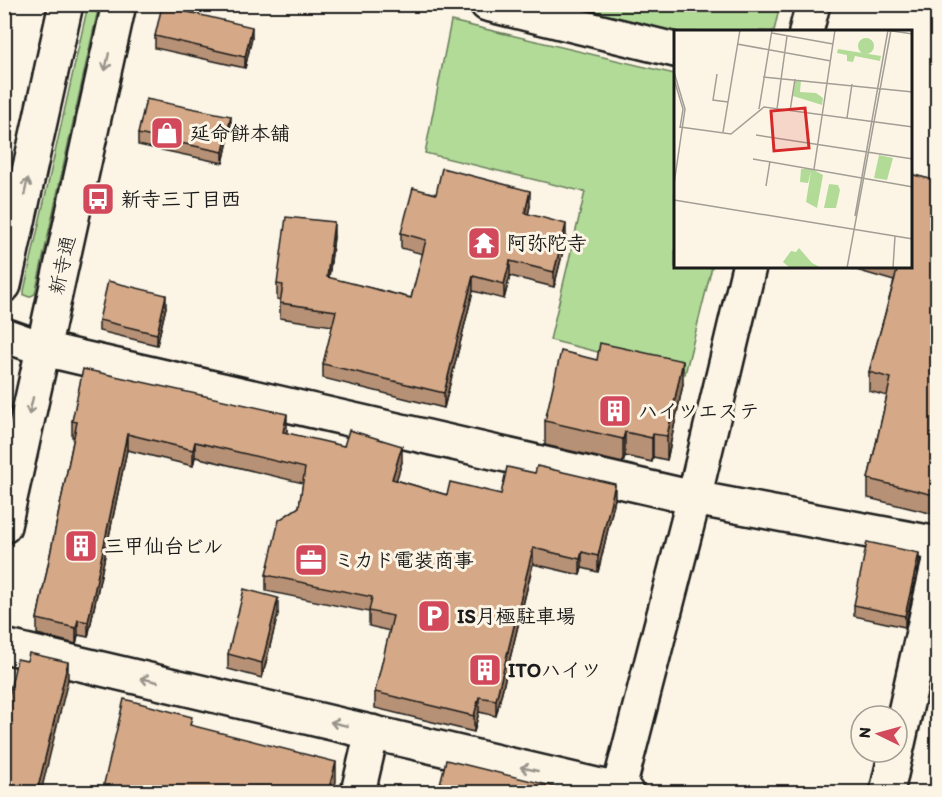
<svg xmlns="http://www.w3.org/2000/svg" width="942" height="797" font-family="Itim,'Klee One',sans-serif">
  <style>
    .green { fill: #b2db98; stroke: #677c5a; stroke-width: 1.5 }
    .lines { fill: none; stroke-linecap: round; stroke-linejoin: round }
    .minor-casing { stroke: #1c1c1c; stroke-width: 38 }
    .minor { stroke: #fcf5e5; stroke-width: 33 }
    .wall { fill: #b79174; stroke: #1c1c1c; stroke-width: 1.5 }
    .shaded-wall { fill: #95765e; stroke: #1c1c1c; stroke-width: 1.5 }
    .building { fill: #d5a987; stroke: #1c1c1c; stroke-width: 1.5 }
    .oneway { stroke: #97938b }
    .labels { text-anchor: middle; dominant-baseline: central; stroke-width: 6; stroke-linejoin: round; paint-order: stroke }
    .poi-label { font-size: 20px; font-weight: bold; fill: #1c1c1c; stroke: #fcf5e5; text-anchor: start }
    .street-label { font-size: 20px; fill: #1c1c1c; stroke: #fcf5e5 }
    .inset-road { fill: none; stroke: #a29e95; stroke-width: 1.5 }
    .view { fill: #d62828; fill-opacity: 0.15; stroke: #d62828; stroke-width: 3 }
    .inset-edge { fill: none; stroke: #1c1c1c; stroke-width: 3 }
  </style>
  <rect width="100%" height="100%" fill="#fcf5e5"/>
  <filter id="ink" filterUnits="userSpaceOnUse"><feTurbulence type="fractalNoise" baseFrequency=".0167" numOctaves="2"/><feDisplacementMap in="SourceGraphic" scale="12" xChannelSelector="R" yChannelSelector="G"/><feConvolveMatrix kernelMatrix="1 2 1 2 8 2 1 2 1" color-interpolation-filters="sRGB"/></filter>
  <g filter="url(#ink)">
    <!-- green -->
    <path class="green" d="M88,5H99L35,294L29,297L24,295V291Z
      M555,5H780L774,31L675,32V33Z
      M451,21L675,74V267H712L685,374L550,340L585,192L425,153Z"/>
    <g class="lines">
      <!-- minor casing -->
      <g class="minor-casing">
        <path id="minor" d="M487,4L675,50
          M806,32L813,4
          M4,285L66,4
          M4,335L44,349L78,357L694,498L938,544
          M4,526L119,4
          M4,646L626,792
          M897,748L938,565
          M358,792L372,732
          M618,792L694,498L749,267
          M887,792L896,752"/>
      </g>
      <!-- minor -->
      <use href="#minor" class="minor"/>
    </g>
    <!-- wall -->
    <path class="wall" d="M581,4H593L592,7Z
      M155,36L252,38L245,68L155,48Z
      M231,127L223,163L138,145V134Z
      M913,175L938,181V515L868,498V479L887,396L869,391V372L894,281L846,267H910Z
      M436,194L530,206L528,214L566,239L554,287L510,276L504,299L473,291L444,408L323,378V364L333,326L280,318V300L277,299V284L334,237L329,278L411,298L423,254L401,248V233Z
      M166,307L157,345L99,331V320Z
      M683,384L667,460L653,457L652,462L625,456L623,463L545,445V421Z
      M72,421L287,430L286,433L402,462L396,480L447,495L501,494L615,499L598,572L582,568L580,575L533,564L496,716L479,712L474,732L375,708V692L390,631L369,626V612L266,591V575L299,507L303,483L195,457L193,466L127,450L88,637L78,635L76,644L37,634V619L74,437H72Z
      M919,564L905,627L854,616V605Z
      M278,614L262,678L228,669V654Z
      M938,645V676L933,675V664Z"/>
    <!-- shaded-wall -->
    <path class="shaded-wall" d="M252,27V38L245,68V57Z
      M231,116V127L223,163V152Z
      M530,191V206L525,228V213Z
      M334,222V237L327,292V277Z
      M566,224V239L554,287V272Z
      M510,261V276L504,299V284Z
      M473,276V291L444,408V393Z
      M166,295V307L157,345V334Z
      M683,361V384L667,460V436Z
      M287,414V430L283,448V432Z
      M625,432V456L623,463V439Z
      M127,434V450L88,637V622Z
      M653,434V457L652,462V438Z
      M195,442V457L193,466V450Z
      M402,446V462L392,495V479Z
      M615,484V499L598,572V556Z
      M533,548V564L496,716V700Z
      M582,552V568L580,575V559Z
      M919,553V564L905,627V616Z
      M278,598V614L262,678V663Z
      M78,620V635L76,644V628Z
      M68,662V680L41,792H37Z
      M479,697V712L474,732V716Z
      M336,762V782L333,792H328Z"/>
    <!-- building -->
    <path class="building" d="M162,6L252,27L245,57L155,36Z
      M146,99L231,116L223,152L138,134Z
      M442,168L530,191L525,213L566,224L554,272L510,261L504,284L473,276L444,393L323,364L336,311L280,303L283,285L277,284L286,217L334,222L327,277L411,298L426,240L401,233L413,188L436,194Z
      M910,174L938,181V496L868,479L891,378L869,372L898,267H910Z
      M108,281L166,295L157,334L99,320Z
      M600,343L683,361L667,436L653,434L652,438L625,432L623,439L545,421L561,351L597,360Z
      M83,369L287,414L283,432L344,446L349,430L402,446L392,479L447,495L450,482L501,494L507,467L535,473L537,466L615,484L598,556L582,552L580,559L533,548L496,700L479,697L474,716L375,692L393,616L369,611L372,597L266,575L279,520L299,507L305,468L195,442L193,450L127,434L88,622L78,620L76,628L37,619L77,422L72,421Z
      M867,542L919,553L905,616L854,605Z
      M244,589L278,598L262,663L228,654Z
      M938,645V665L933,664Z
      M29,653L68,662L37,792H4V717L17,659L27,661Z
      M124,699L192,717L190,725L336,762L328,792H102Z
      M446,760L568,790L567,792H438Z"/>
    <!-- one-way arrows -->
    <defs><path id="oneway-shaft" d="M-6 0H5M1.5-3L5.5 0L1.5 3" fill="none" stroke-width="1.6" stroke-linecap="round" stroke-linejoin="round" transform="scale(1.5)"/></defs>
    <g class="oneway">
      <use href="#oneway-shaft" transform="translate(107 62) rotate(102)"/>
      <use href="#oneway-shaft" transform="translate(26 187) rotate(-78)"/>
      <use href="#oneway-shaft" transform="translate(31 406) rotate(103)"/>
      <use href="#oneway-shaft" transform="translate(149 680) rotate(-167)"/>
      <use href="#oneway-shaft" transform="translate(339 724) rotate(-167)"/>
      <use href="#oneway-shaft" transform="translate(529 769) rotate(-167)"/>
    </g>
  </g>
  <!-- icons -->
  <defs>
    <g id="shop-square" transform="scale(1.725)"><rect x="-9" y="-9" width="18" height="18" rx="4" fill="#d1495b" stroke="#fcf5e5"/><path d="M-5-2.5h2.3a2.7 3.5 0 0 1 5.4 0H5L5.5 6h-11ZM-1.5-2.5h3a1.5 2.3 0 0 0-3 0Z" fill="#fff"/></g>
    <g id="bus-square" transform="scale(1.725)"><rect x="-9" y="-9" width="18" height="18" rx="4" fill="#d1495b" stroke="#fcf5e5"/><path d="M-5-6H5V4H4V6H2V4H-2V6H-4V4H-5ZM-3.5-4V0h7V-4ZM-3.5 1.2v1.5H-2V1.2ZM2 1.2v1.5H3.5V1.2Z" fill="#fff"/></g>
    <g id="temple-square" transform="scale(1.725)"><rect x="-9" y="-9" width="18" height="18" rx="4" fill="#d1495b" stroke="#fcf5e5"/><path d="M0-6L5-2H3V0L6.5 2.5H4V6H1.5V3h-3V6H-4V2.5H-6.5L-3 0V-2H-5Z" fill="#fff"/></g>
    <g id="building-square" transform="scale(1.725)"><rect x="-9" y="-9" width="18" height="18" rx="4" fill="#d1495b" stroke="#fcf5e5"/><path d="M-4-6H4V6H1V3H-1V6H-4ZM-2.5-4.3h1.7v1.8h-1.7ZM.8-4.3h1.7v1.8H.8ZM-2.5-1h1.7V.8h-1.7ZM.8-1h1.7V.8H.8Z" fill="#fff"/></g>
    <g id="office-square" transform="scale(1.725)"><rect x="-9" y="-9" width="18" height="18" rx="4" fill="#d1495b" stroke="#fcf5e5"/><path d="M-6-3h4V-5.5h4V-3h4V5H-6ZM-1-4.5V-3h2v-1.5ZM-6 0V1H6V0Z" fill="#fff"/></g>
    <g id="parking-square" transform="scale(1.725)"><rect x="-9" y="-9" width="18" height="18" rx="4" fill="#d1495b" stroke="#fcf5e5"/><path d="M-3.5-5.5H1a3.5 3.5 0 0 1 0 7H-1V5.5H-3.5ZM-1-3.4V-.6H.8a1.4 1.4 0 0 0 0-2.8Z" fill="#fff"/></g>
  </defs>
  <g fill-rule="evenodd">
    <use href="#shop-square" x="167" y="133"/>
    <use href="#bus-square" x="98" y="199"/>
    <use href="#temple-square" x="484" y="243"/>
    <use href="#building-square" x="615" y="411"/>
    <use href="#building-square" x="81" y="546"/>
    <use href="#office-square" x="311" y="560"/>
    <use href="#parking-square" x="434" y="616"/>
    <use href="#building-square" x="485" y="670"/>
  </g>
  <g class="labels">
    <!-- poi labels -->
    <g class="poi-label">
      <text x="190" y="133">延命餅本舗</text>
      <text x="121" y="199">新寺三丁目西</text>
      <text x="507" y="243">阿弥陀寺</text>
      <text x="638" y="411">ハイツエステ</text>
      <text x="104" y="546">三甲仙台ビル</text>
      <text x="334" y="560">ミカド電装商事</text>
      <text x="457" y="616">IS月極駐車場</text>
      <text x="508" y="670">ITOハイツ</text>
    </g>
    <!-- street labels -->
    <g class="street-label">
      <text transform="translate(62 265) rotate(-78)">新寺通</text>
    </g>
  </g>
  <!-- overview -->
  <g transform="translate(674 30)">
    <rect width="238" height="238" fill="#fcf5e5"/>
    <path d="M184 16a8 8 0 1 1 16 0a8 8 0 1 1-16 0ZM164,19L207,26L206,31L181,26L179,32L173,31V25L163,23ZM127,50L126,62L142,63L149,68L148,75L119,66L121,51ZM205,125L219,128L213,150L200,148ZM127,139H138L149,145L143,178L132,172L137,141L134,153L126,152ZM155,154L164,155L166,160L162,178H150ZM125,218L138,233L148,238H116L109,232L117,221L122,222Z" fill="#b2db98"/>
    <path class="inset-road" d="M211,0L239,4M98,3L159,14M63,14L157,31M0,42L11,79L0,154M43,44L39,70L54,72M89,47L239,62M0,49L9,79L6,98M85,79L98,0M103,79L113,6M116,81L121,49M173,88L178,54M6,97L57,104L90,77L239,97M49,102L66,0M82,105L239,129M79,129L239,157M140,139L161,0M92,156L96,131M0,170L239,209M181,186L214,0M173,238L217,0M219,238L221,206"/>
    <path class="view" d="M131,78L135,118L100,121L97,81Z"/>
    <rect width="238" height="238" class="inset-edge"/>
  </g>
  <!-- margin -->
  <rect width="942" height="797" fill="none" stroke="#fcf5e5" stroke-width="24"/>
  <rect x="12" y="12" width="918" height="773" fill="none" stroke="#1c1c1c" stroke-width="2" filter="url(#ink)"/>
  <!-- north arrow -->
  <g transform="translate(879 734) rotate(275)"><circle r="28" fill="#fcf5e5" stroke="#a29e95" stroke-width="1.5"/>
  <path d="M0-4.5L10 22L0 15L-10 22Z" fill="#d1495b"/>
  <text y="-9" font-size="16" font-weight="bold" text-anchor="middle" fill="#1c1c1c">N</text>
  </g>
</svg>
